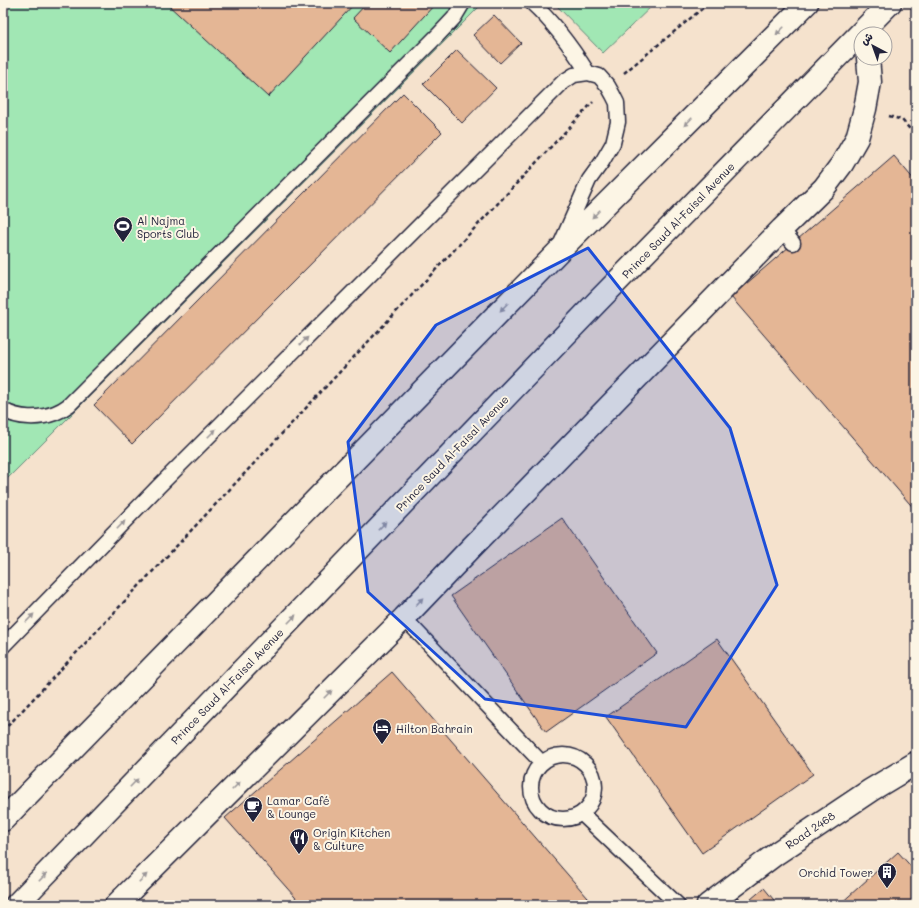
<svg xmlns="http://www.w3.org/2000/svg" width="919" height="908" font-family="Mali,'Playpen Sans Arabic',sans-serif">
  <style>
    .green { fill: #a1e7b4; stroke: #628478 }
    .building { fill: #e4b695; stroke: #22223b }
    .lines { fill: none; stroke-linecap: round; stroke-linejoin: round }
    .service-casing { stroke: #22223b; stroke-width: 17 }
    .minor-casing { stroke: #22223b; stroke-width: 25 }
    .tertiary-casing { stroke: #22223b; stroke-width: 25 }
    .path { stroke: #22223b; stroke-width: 2.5; stroke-dasharray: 4 3; stroke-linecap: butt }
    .service { stroke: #fcf5e5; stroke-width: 14 }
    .minor { stroke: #fcf5e5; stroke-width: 22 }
    .tertiary { stroke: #fcf5e5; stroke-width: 22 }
    .oneway { fill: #9a9698 }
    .marked { fill: #1d4ed8; fill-opacity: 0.2; stroke: #1d4ed8; stroke-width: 3; stroke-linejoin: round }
    .labels { text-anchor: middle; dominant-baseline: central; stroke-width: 4; stroke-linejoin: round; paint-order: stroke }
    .poi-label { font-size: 11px; fill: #22223b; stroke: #fcf5e5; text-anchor: start }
    .street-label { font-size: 11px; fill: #22223b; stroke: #fcf5e5 }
  </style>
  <rect width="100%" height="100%" fill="#f5e2cd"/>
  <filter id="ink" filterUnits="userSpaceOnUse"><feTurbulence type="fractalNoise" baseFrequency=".025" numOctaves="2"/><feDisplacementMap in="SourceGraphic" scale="8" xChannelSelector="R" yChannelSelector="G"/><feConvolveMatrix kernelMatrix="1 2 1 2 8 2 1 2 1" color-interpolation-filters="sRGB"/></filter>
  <g filter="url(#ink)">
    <!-- green -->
    <path class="green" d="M3,3H483L3,483Z
      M554,3H655L603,53Z"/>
    <!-- building -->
    <path class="building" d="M166,3H355L268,97Z
      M367,3H436L390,53L353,18Z
      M494,15L521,43L500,63L473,35Z
      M457,50L496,88L462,123L423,84Z
      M403,93L442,132L132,444L94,405Z
      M894,156L916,182V511L731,297Z
      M562,518L657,653L546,732L451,596Z
      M717,639L813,774L702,853L606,717Z
      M392,672L594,905H302L225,818Z
      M898,852L916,872V905H839Z
      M764,888L778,905H744Z"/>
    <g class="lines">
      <!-- service casing -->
      <g class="service-casing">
        <path id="service" d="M532,3C554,23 572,48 588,73
          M782,229L793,243
          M3,410C19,419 39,419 55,413C60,411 65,408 69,405L438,35L454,18L463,3
          M404,618L541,762
          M3,646L158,487L563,82L574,75L588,73L599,76L608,86L613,95L617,103L618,122L613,143L602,162L589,180L562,241
          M531 787a32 32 0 1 1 64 0a32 32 0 1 1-64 0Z
          M582,814L678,905"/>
      </g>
      <!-- minor casing -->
      <g class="minor-casing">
        <path id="minor" d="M116,905L404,618L471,548L782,229L824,188L842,164L857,138L865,109L870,82L868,58
          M708,905L777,853L871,790L916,763"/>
      </g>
      <!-- tertiary casing -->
      <g class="tertiary-casing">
        <path id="tertiary" d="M3,820L558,252L807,3
          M16,905L597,302L890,3"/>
      </g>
      <!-- path -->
      <path class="path" d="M624,73L709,3
        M889,116L902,120L916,136
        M3,731L593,102"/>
      <!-- service -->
      <use href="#service" class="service"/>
      <!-- minor -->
      <use href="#minor" class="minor"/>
      <!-- tertiary -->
      <use href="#tertiary" class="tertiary"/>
    </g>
    <!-- one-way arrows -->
    <defs><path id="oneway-solid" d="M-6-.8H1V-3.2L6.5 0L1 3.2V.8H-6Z"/></defs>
    <g class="oneway">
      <use href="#oneway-solid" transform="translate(780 31) rotate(135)"/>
      <use href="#oneway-solid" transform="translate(688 122) rotate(135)"/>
      <use href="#oneway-solid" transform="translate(596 214) rotate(135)"/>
      <use href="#oneway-solid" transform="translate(504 307) rotate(134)"/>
      <use href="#oneway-solid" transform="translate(304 341) rotate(-45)"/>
      <use href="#oneway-solid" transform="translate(212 433) rotate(-45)"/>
      <use href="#oneway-solid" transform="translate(121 525) rotate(-46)"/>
      <use href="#oneway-solid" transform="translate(382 526) rotate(-46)"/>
      <use href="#oneway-solid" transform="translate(419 602) rotate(-47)"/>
      <use href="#oneway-solid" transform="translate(30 618) rotate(-46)"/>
      <use href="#oneway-solid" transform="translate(292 619) rotate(-46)"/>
      <use href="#oneway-solid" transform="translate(328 694) rotate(-45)"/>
      <use href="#oneway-solid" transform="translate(134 783) rotate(-46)"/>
      <use href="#oneway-solid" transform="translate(236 786) rotate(-45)"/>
      <use href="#oneway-solid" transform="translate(43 877) rotate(-46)"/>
      <use href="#oneway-solid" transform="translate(143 878) rotate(-45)"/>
    </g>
  </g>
  <!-- marked area -->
  <path class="marked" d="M588,248L730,428L777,585L686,727L485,699L368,592L348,442L436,325Z"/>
  <!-- icons -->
  <defs>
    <g id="stadium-pin" transform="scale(1)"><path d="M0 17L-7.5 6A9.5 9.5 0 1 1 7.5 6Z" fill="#22223b" stroke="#fcf5e5"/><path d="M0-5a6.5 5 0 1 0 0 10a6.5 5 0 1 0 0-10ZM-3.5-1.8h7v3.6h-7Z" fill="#fff"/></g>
    <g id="hotel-pin" transform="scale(1)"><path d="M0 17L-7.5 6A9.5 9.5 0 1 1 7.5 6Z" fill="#22223b" stroke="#fcf5e5"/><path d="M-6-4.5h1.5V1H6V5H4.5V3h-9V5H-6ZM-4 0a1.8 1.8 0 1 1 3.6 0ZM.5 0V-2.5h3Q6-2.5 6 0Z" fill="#fff"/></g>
    <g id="cafe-pin" transform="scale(1)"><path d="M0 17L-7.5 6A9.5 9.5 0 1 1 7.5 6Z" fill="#22223b" stroke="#fcf5e5"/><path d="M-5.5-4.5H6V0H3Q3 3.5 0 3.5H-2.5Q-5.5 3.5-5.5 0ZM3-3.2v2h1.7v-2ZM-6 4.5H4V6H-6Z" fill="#fff"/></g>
    <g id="restaurant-pin" transform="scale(1)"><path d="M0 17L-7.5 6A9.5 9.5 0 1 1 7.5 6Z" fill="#22223b" stroke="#fcf5e5"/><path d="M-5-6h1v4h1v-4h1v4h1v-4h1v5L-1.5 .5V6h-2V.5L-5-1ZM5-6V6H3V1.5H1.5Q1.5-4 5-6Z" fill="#fff"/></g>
    <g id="building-pin" transform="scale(1)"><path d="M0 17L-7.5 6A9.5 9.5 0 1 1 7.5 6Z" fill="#22223b" stroke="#fcf5e5"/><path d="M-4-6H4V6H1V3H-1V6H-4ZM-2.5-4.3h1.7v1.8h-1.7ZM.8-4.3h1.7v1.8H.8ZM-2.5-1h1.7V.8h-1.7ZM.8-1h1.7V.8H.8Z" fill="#fff"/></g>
  </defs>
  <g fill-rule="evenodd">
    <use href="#stadium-pin" x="123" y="226"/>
    <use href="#hotel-pin" x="382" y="728"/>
    <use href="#cafe-pin" x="253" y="806"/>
    <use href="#restaurant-pin" x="299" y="838"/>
    <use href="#building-pin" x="887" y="872"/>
  </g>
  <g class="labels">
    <!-- poi labels -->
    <g class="poi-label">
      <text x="137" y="220">Al Najma<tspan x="137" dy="13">Sports Club</tspan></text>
      <text x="396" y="728">Hilton Bahrain</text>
      <text x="267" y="800">Lamar Café<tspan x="267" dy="13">&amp; Lounge</tspan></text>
      <text x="313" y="832">Origin Kitchen<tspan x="313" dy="13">&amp; Culture</tspan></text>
      <text x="873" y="872" text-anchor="end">Orchid Tower</text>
    </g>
    <!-- street labels -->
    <g class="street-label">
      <text transform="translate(678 220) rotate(-46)">Prince Saud Al-Faisal Avenue</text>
      <text transform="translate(452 453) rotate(-46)">Prince Saud Al-Faisal Avenue</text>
      <text transform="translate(227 686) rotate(-46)">Prince Saud Al-Faisal Avenue</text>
      <text transform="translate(810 830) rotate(-34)">Road 2468</text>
    </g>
  </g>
  <!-- margin -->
  <rect width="919" height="908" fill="none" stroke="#fcf5e5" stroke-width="16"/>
  <rect x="8" y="8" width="903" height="892" fill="none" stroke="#22223b" stroke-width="1.5" filter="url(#ink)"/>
  <!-- north arrow -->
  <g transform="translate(873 46) rotate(319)"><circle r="19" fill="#fcf5e5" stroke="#a5a1a1"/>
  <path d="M0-3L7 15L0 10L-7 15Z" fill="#22223b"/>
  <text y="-6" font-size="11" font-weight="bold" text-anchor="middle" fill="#22223b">ش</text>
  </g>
</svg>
